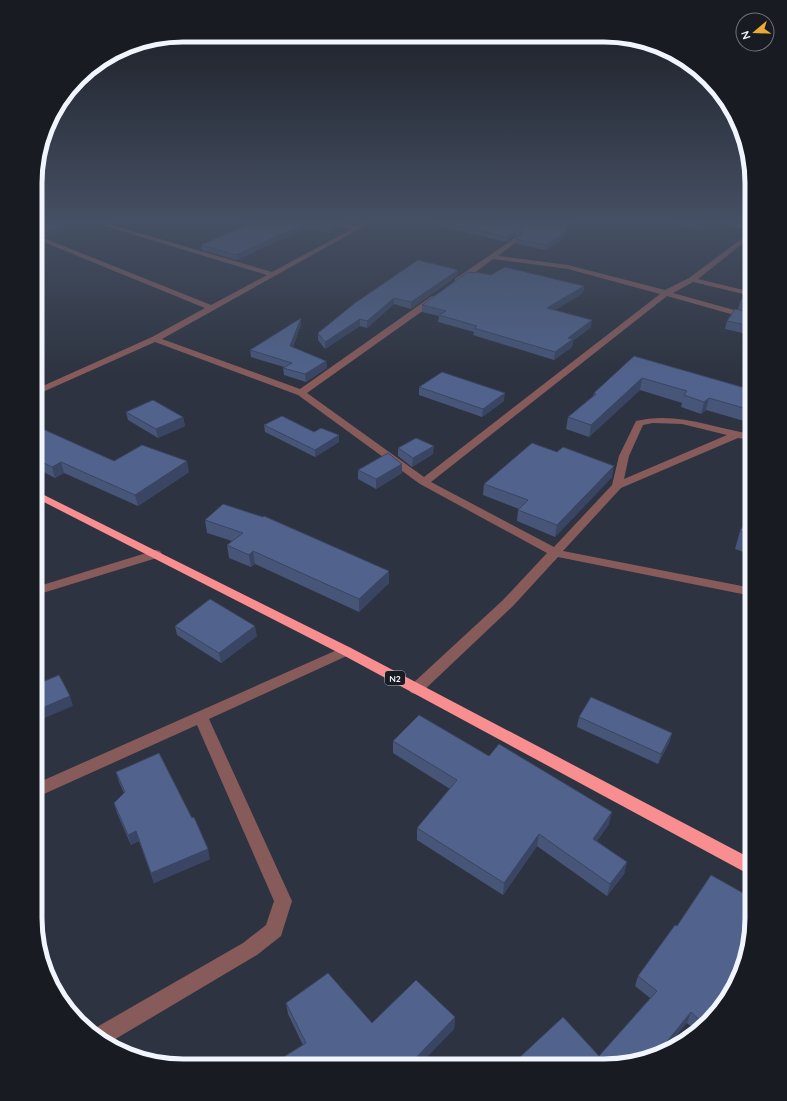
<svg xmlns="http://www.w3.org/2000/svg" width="787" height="1101" font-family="Quicksand,sans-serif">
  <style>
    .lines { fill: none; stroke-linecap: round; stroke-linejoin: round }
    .street { fill: #885b5b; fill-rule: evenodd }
    .highway { fill: #f98e90; fill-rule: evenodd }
    .wall { fill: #465578 }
    .shaded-wall { fill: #394562 }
    .building { fill: #51638c; stroke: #394562 }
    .labels { text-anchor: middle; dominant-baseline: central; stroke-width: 3; stroke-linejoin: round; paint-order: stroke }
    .shield { fill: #181b21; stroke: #b0b4bc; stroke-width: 1 }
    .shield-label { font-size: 9px; font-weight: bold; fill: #f1f5fe }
    .rim { fill: none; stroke: #f1f5fe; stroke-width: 5 }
  </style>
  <rect width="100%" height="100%" fill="#2d3340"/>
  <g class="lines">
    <!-- street -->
    <path class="street" d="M85,220H95L272,272L352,229L319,220H331L357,226L367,220H375L162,339L300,389L432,296H438V300L307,393L424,477L660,294L568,269L493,259L461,283H455V279L518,236L521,238L520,239L498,256L568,265L665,290L689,278L752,231V236L698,279L752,292V296L693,282L673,293L752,315V320L667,296L431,482L554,547L612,485L619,456L636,421C676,411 713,428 752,434V440L738,438L621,488L563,551L752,588V596L558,557L513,606L421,693L416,694L411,693L409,689L411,685L503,600L547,553L420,484L298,395L155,342L36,395V389L152,337L205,308L36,239V235L211,305L267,275ZM653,423L682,424L727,435L624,479L629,456L643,425Z
      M696,220H713L752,226V230Z
      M156,550L160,551L162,554L160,557L36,595V587Z
      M346,646L351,648L353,651L351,654L209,719L292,901L281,936L257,955L107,1044L93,1036L90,1031L243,943L266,925L274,901L197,725L35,798V784Z"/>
    <!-- highway -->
    <path class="highway" d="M36,491L351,648L752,859V876L341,654L36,498Z"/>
  </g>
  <!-- wall -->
  <path class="wall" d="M50,220H90L91,223L46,237L36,234V225Z
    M239,220H332L339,222V227L329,233L306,228L237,260L202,250L201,245L246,226L239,224Z
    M339,220H363L354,224Z
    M429,220H575L562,240L545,250L516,244V239L519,236H515L507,242L429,224Z
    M672,220L707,223L703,230L671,225Z
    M458,270L457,276L411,309L394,304L367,328L360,326L325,349L318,340V333L355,303Z
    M473,273L584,286L583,293L555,310L591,327L573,341L572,347L554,360L473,335L474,332L438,322L439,316L422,312V305Z
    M752,290V338L746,336L747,334L725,329L727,321L738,309L740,302Z
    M301,324L293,347L326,361L327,368L306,382L284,375L283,368L284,367L251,357L250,350Z
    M634,356L752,390V407L744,421L706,410L701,414L681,407L682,403L640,390L589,437L566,429L568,417L593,396L594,393Z
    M419,387L504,401L482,417L419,395Z
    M126,412L183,417L185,426L158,438L128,420Z
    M264,425L339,435V442L315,457L265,432Z
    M36,426L114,461L189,472L138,506L64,473L55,478L36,468Z
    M398,448L433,454L412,467L398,456Z
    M358,470L402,473L376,489L358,479Z
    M612,477L555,537L517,521L518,510L519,509L483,495L484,484Z
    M752,512V555L735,549L740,531Z
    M205,520L389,571V583L359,612L255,564L251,567L229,558L227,545L232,541L207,533Z
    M175,626L257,636L221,663L177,635Z
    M579,717L672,733L669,743L658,764L577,727Z
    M393,741L489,756L609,824L597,841L627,862L624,874L607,896L537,846L503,895L417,840V828L450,789L393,753Z
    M116,772L210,859L154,883L139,841L131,845L117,813L114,803L124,793L119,782Z
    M677,926L727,1001L702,1030L697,1032L687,1023L605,1066H518L520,1057L599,1056L650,998L635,986L638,976Z
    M286,1003L372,1023L455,1017L454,1029L419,1065H271L303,1045L288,1014Z"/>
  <!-- shaded-wall -->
  <path class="shaded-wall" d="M36,220H46L36,223Z
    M84,220H90L91,223L46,237L44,232Z
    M354,220H363L354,224Z
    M572,220H575L562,240L545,250V245Z
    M707,220H708L707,223L703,230L704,225Z
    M339,222V227L329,233V228Z
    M306,223V228L237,260L236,255Z
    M516,231L515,236L507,242V237Z
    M458,270L457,276L411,309V302Z
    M584,286L583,293L547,315V308Z
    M394,298V304L367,328V321Z
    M301,318V324L291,353L290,346Z
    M360,319V326L325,349V342Z
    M592,320L591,327L573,341L572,347L554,360L555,352L568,338Z
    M326,361L327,368L306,382L305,374Z
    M642,378L640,390L589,437L591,425Z
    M505,393L504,401L482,417L483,409Z
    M709,398L706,410L701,414L704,402Z
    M752,400V407L744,421L747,409Z
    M183,417L185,426L158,438L156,429Z
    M339,435V442L315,457V450Z
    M434,446L433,454L412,467L413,458Z
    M187,461L189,472L138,506L135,495Z
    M61,462L64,473L55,478L52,467Z
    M402,464V473L376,489V479Z
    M614,466L612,477L555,537L557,525Z
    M253,551L255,564L251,567L249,555Z
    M389,571V583L359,612V599Z
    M255,626L257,636L221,663L219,653Z
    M70,696L73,706L35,722V711Z
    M672,733L669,743L658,764L661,754Z
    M612,812L609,824L590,851L593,839Z
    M136,831L139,841L131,845L128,835Z
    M539,834L537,846L503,895L504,883Z
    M208,849L210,859L154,883L151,873Z
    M627,862L624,874L607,896L610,884Z
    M691,1012L687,1023L662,1053L661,1049Z
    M455,1017L454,1029L419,1065H409Z
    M551,1057L548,1066H539Z"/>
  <!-- building -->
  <path class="building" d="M50,220H84L44,232L36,230V225Z
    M243,220H332L339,222L329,228L306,223L236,255L201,245L253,222Z
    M433,220H572L562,235L545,245L516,239L522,234V231H516L507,237Z
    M672,220H707L704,225Z
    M418,260L458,270L411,302L394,298L367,321L360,319L325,342L318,333L355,303Z
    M505,267L584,286L547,308L592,320L568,338L573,339L555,352L474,328L477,326L439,315L446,311L422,305L468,272L473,273L476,272L491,275Z
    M749,289L752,290V306L740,302Z
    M735,309L752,313V329L748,328L750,326L727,321Z
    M301,318L290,346L326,361L305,374L283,368L292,363L250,350Z
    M634,356L752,390V400L747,409L709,398L704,402L684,395L687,391L642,378L591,425L568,417L596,394L594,393Z
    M442,372L505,393L483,409L419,387Z
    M153,400L183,417L156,429L126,412Z
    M282,416L314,432L321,428L339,435L315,450L264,425Z
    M36,426L114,461L142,445L187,461L135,495L61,462L52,467L36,459Z
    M416,438L434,446L413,458L398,448Z
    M532,443L557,452L563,447L614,466L557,525L518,510L528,500L484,484Z
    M388,453L402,464L376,479L358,470Z
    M223,504L263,517L264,516L389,571L359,599L253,551L249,555L227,545L243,533L205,520Z
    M752,512V535L740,531Z
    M210,599L255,626L219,653L175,626Z
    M59,675L70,696L35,711V685Z
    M591,697L672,733L661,754L579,717Z
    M419,715L489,756L499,744L612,812L593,839L627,862L610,884L539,834L504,883L417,828L457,780L393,741Z
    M159,753L192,818L194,817L208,849L151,873L136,831L128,835L114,803L125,792L116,772Z
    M711,875L752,898V928L744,966L727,1001L705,1025L691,1012L661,1049L665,1052L605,1066H559L551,1057L539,1066H527L520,1057L563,1017L599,1056L657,991L638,976L675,925L677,926Z
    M328,973L372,1023L416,980L455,1017L409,1065H271L306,1043L286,1003Z"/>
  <!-- sky -->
  <linearGradient id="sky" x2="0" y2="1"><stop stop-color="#191c23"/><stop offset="0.59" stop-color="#465064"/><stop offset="1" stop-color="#465064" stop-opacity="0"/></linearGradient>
  <rect width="787" height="374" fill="url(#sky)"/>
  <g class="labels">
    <!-- shield labels -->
    <rect class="shield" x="385" y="671" width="20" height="14" rx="3"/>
    <g class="shield-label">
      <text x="395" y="678">N2</text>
    </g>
  </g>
  <!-- crop -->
  <path d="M0 0H787V1101H0ZM183 42H604A141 141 0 0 1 745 183V918A141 141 0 0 1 604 1059H183A141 141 0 0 1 42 918V183A141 141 0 0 1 183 42Z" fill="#181b21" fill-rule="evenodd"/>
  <path class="rim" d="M183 42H604A141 141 0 0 1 745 183V918A141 141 0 0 1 604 1059H183A141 141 0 0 1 42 918V183A141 141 0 0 1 183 42Z"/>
  <!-- north arrow -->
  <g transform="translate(755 32) rotate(251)"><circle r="19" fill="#181b21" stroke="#6f7279"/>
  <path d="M0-3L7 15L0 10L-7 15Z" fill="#eaaa38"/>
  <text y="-6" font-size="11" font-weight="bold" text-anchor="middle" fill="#f1f5fe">N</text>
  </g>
</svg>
